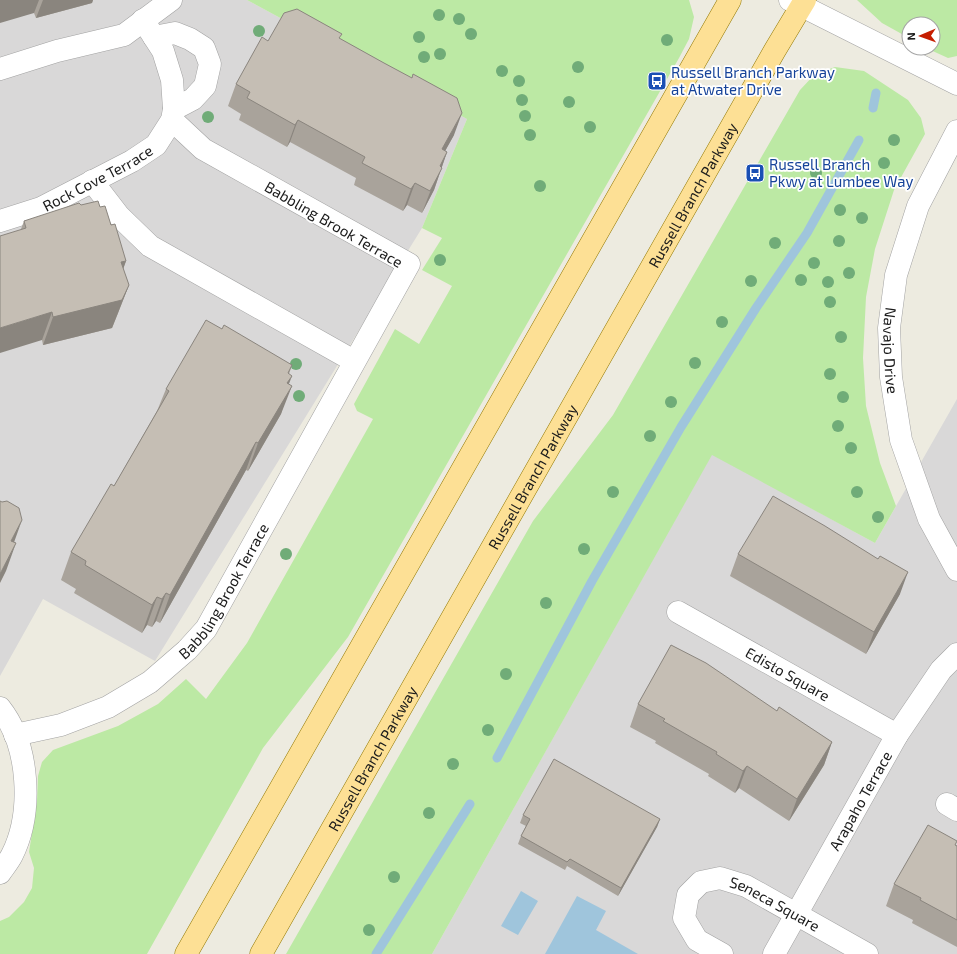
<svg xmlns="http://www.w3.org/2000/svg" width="957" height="954" font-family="'Exo 2',sans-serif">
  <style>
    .residential { fill: #d9d8d8 }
    .grass { fill: #bce9a4 }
    .water { fill: #9fc5dc }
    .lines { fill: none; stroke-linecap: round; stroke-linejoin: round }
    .stream { stroke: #9fc5dc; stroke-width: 9 }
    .minor-casing { stroke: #a2a2a2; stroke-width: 23 }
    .major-casing { stroke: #927800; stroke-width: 23 }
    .minor { stroke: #fff; stroke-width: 22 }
    .major { stroke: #fde095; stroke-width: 22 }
    .tree { fill: #70ac78 }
    .wall { fill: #a9a39b }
    .shaded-wall { fill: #8a857e }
    .building { fill: #c5beb4; stroke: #8a857e }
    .labels { text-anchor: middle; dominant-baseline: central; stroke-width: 3.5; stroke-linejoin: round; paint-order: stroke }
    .transit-label { font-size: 15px; fill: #164399; stroke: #fff; text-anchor: start }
    .street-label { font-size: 15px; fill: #1b1b1b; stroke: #fff }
  </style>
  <rect width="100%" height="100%" fill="#edebe0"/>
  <!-- residential -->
  <path class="residential" d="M0,0H247L467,119L422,228L155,661L43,599L0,676Z
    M957,399V954H432L712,454L875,543Z"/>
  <!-- grass -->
  <path class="grass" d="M247,0H689L694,17L689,39L679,58L348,637L263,748L147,954H0V921L9,917L24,902L32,888L34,868L29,852L37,801L38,776L42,762L53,750L118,726L158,704L186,679L206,699L247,643L373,419L357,411L354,404L395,329L419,344L452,286L422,270L442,238L422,228L467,119Z
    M857,0H957V56L948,58L926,48H933V24H909V38L882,23Z
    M835,67L864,71L908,100L921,118L925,134L894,190L875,249L866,297L863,358L866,406L880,463L896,506L875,543L712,455L432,954H286L533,521L613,415L800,90L814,75Z"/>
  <!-- water -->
  <path class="water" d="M521,891L538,901L518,935L501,926Z
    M577,896L606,911L596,930L638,954H545Z"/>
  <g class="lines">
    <!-- stream -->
    <path class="stream" d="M873,108L876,93
      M497,758L592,581L681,427L756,308L807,233L859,140
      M376,954L470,804"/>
    <!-- minor casing -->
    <g class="minor-casing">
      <g id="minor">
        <path d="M790,0L957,84"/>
        <path d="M154,37L175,33L190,39L204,48L210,64L205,86L193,99L174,109"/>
        <path d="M0,69L57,51L124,35L171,0"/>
        <path id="s1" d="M957,131L918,206L896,275L889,328L891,377L901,440L929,519L957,570"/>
        <path d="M92,181L119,216L150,246L354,361"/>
        <path id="s2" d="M0,221L41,208L132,161L156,145L172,120L174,109L172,80L163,51L143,20"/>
        <path id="s3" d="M678,612L897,735"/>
        <path d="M0,708C30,746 33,813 12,855C9,861 4,867 0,873"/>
        <path id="s4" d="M15,735L61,725L108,707L150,682L187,650L206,629L409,264L203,149L172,120"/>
        <path d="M947,804L957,810"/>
        <path id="s5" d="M722,954L697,940L684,918L688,895L701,882L720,878L746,886L867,954"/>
        <path id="s6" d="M774,954L897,735L941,670L957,654"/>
      </g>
    </g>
    <!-- major casing -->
    <g class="major-casing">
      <g id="major">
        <path d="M186,954L730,0"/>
        <path id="s7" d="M261,954L775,50L805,0"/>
      </g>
    </g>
    <!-- minor -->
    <use href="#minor" class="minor"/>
    <!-- major -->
    <use href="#major" class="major"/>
  </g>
  <!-- trees -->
  <g class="tree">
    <circle cx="439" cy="15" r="6"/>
    <circle cx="459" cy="19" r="6"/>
    <circle cx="259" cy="31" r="6"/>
    <circle cx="471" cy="34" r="6"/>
    <circle cx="419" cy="37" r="6"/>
    <circle cx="667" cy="40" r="6"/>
    <circle cx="440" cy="54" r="6"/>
    <circle cx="424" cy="57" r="6"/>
    <circle cx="578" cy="67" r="6"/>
    <circle cx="502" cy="71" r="6"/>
    <circle cx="519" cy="81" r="6"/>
    <circle cx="522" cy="100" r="6"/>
    <circle cx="569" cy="102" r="6"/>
    <circle cx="525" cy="116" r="6"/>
    <circle cx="208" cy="117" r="6"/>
    <circle cx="590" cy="127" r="6"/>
    <circle cx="530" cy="135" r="6"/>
    <circle cx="894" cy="140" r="6"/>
    <circle cx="884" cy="163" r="6"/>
    <circle cx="816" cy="173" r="6"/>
    <circle cx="540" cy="186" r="6"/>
    <circle cx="840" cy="210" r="6"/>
    <circle cx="862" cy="218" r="6"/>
    <circle cx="839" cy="241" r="6"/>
    <circle cx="775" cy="243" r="6"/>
    <circle cx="440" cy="260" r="6"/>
    <circle cx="814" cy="263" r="6"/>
    <circle cx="849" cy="273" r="6"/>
    <circle cx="801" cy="280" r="6"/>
    <circle cx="751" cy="281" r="6"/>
    <circle cx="828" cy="282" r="6"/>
    <circle cx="830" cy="302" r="6"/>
    <circle cx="722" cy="322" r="6"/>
    <circle cx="841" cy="337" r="6"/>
    <circle cx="695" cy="363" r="6"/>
    <circle cx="296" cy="364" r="6"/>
    <circle cx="830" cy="374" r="6"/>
    <circle cx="299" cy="396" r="6"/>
    <circle cx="843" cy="397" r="6"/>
    <circle cx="671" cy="402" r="6"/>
    <circle cx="838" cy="426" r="6"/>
    <circle cx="650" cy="436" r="6"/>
    <circle cx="851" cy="448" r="6"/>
    <circle cx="613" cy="492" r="6"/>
    <circle cx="857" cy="492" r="6"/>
    <circle cx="878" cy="517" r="6"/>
    <circle cx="584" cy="549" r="6"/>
    <circle cx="286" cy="554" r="6"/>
    <circle cx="546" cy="603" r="6"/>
    <circle cx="506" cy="674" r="6"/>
    <circle cx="488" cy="730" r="6"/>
    <circle cx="453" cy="764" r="6"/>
    <circle cx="429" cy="813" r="6"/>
    <circle cx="394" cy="877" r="6"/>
    <circle cx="369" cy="930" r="6"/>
  </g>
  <!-- wall -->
  <path class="wall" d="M0,0H93L92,3L36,18L34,13Z
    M340,39L454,135L445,151L447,152L434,190L422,213L407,205L403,211L354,185L356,178L290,142L287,147L239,120L241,114L228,106L236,84L268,41Z
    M81,205L100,207L111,225L126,261L123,269L129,285L118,313L112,328L43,345L42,340L21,229L24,221Z
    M222,329L292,365L289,374V384L281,414L248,471L246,470L160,623L156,621L152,627L147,625L142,633L74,593L76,589L61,580L71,552L114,486L157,411L166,389Z
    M738,554L900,594L866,654L730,576Z
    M638,704L777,711L832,742L824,765L789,821L739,788L735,793L708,776L709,774L655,743L656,741L630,727Z
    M523,815L660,819L657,827L618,896L567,866L565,870L518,844L521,836L526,826L520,823Z
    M957,841L955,845L957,846V947L912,923L913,920L886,906L894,884Z"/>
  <!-- shaded-wall -->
  <path class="shaded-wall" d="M0,0H39L34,13L0,23Z
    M43,0H93L92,3L36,18Z
    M462,113L454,135L434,171L442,149Z
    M298,120L290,142L287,147L295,125Z
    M447,152L434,190L422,213L440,166Z
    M415,183L407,205L403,211L411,189Z
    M126,261L116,289L121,262Z
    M129,285L118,313L112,328L43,345L53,317Z
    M52,312L42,340L0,353V328Z
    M292,376L282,402L292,386L281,414L248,471L258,443L287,383Z
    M256,442L246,470L160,623L170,595Z
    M22,520L12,548L11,541Z
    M16,543L6,571L0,583V574Z
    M908,572L900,594L866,654L874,632Z
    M166,593L156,621L152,627L162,599Z
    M157,597L147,625L142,633L152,605Z
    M832,742L824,765L789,821L797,799Z
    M747,766L739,788L735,793L743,771Z
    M660,819L657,827L618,896L621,888Z"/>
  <!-- building -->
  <path class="building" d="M297,9L342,34L339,38L384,63L412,78L413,74L457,98L462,113L442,149L447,152L440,166L442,168L430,191L415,183L411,189L362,163L365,157L298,120L295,125L247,98L250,92L236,84L262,37L268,41L284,13Z
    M98,201L100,207L105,206L111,225L115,224L126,261L121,262L129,285L122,300L53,317L52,312L0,328V236L26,228L24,221L79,203L81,205Z
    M206,320L222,329L224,325L292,365L288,373L292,376L287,383L292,386L258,443L256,442L170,595L166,593L162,599L157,597L152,605L85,565L86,561L71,552L111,484L114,486L169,391L166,389Z
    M773,496L825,526L878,559L880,556L908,572L874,632L738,554Z
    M0,501L2,502L7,501L19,508L22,520L11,541L16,543L0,574Z
    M671,645L706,663L777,711L779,707L832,742L797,799L747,766L743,771L716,754L717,752L663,721L665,719L638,704Z
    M554,759L660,819L621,888L570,859L567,862L521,836L530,819L523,815Z
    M928,825L957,841L955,845L957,846V920L920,900L921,898L894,884Z"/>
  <!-- icons -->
  <defs>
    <g id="bus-square" transform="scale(1)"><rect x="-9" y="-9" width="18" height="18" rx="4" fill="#1a4fb4" stroke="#fff"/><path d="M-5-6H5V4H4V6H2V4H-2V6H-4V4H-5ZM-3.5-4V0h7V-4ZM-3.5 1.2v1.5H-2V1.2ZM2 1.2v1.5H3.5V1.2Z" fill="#fff"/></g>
  </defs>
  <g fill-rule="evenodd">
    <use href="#bus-square" x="657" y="81"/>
    <use href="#bus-square" x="755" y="173"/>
  </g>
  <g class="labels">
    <!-- transit labels -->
    <g class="transit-label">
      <text x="671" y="72">Russell Branch Parkway<tspan x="671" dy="17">at Atwater Drive</tspan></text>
      <text x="769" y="164">Russell Branch<tspan x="769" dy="17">Pkwy at Lumbee Way</tspan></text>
    </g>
    <!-- street labels -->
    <g class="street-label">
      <text stroke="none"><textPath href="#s2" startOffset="107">Rock Cove Terrace</textPath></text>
      <text stroke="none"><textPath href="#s7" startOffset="873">Russell Branch Parkway</textPath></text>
      <text transform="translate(334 224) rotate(30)">Babbling Brook Terrace</text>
      <text stroke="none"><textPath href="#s1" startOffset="233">Navajo Drive</textPath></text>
      <text stroke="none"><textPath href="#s7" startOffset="549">Russell Branch Parkway</textPath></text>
      <text stroke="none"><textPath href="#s4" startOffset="265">Babbling Brook Terrace</textPath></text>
      <text stroke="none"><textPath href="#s3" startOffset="126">Edisto Square</textPath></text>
      <text stroke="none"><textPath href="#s7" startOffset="225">Russell Branch Parkway</textPath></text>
      <text stroke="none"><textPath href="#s6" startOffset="176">Arapaho Terrace</textPath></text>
      <text stroke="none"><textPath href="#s5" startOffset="176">Seneca Square</textPath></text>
    </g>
  </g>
  <!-- north arrow -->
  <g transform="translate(921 36) rotate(268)"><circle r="19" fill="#ffffff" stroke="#a4a4a4"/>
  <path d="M0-3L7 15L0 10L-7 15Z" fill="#c61e00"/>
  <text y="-6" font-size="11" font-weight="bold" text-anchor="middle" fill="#1b1b1b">N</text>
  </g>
</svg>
